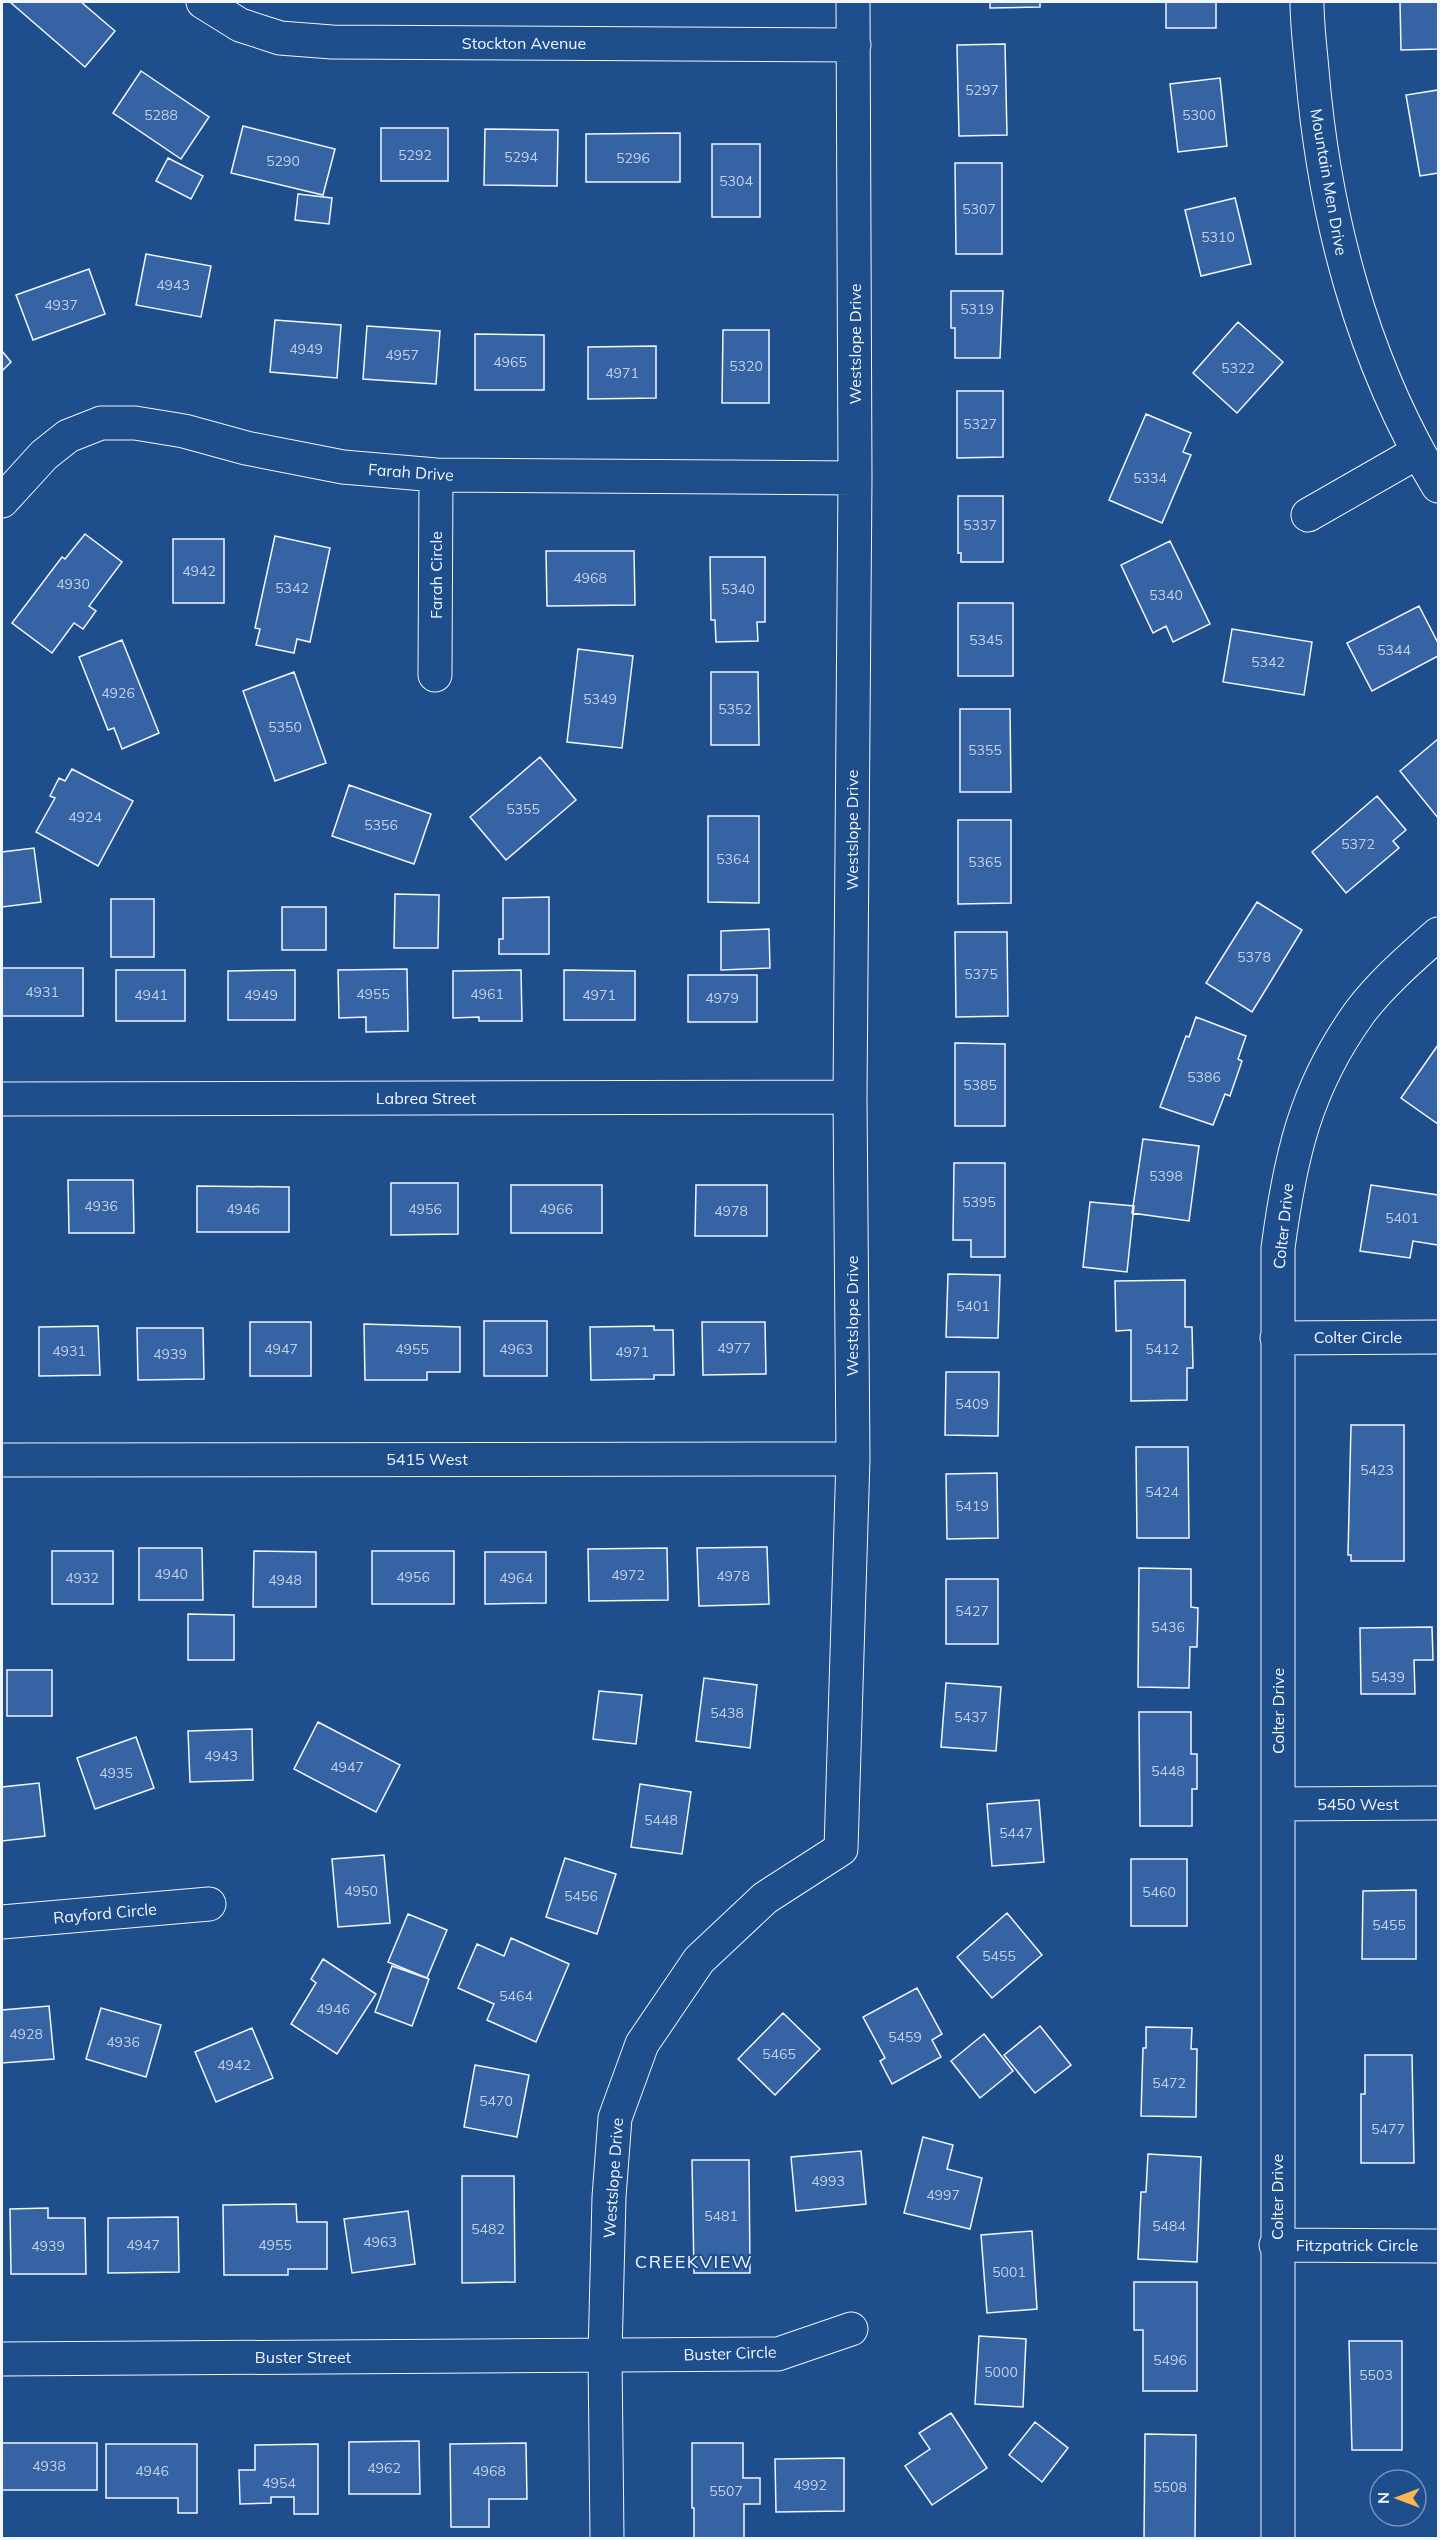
<svg xmlns="http://www.w3.org/2000/svg" width="1440" height="2540" font-family="Mulish,sans-serif">
  <style>
    .building { fill: #3563a3; stroke: #f2f6ff; stroke-width: 1.5 }
    .lines { fill: none; stroke-linecap: round; stroke-linejoin: round }
    .street-casing { stroke: #f2f6ff; stroke-width: 35 }
    .street { stroke: #1f4e8c; stroke-width: 33 }
    .labels { text-anchor: middle; dominant-baseline: central; stroke-width: 4.5; stroke-linejoin: round; paint-order: stroke }
    .number-label { font-size: 14px; fill: #c3d1e8 }
    .street-label { font-size: 16px; fill: #f2f6ff; stroke: #1f4e8c }
    .neighbourhood-label { font-size: 18px; letter-spacing: 1.5px; fill: #f2f6ff; stroke: #1f4e8c }
  </style>
  <rect width="100%" height="100%" fill="#1f4e8c"/>
  <!-- building -->
  <path class="building" d="M10,2H81L115,31L85,67Z
    M990,2H1040V7L990,8Z
    M1166,2H1216V28H1166Z
    M1400,2H1438V49L1401,50Z
    M1005,44L1007,135L959,136L957,45Z
    M141,71L209,117L181,159L113,113Z
    M1220,78L1227,146L1178,152L1170,84Z
    M1438,90V173L1420,176L1406,95Z
    M243,126L335,149L323,195L231,173Z
    M381,128H448V181H381Z
    M485,129L558,130L557,186L484,185Z
    M680,133V182H586V134Z
    M712,144H760V217H712Z
    M168,158L203,176L191,199L156,181Z
    M955,163H1002V254H956Z
    M298,194L332,198L329,224L295,220Z
    M1235,198L1251,264L1201,276L1185,210Z
    M146,254L211,266L201,317L136,305Z
    M89,269L105,314L33,340L16,295Z
    M951,291H1003L1000,358H955V328H951Z
    M275,320L341,325L337,378L270,372Z
    M1238,322L1283,362L1237,413L1193,373Z
    M367,326L440,331L436,384L363,379Z
    M723,330H769V403H722Z
    M475,334L544,335V390H475Z
    M656,346V398L588,399V347Z
    M2,351L11,362L2,371Z
    M957,391H1003V457L957,458Z
    M1146,414L1191,433L1183,452L1191,455L1162,523L1109,500Z
    M958,496H1003V562H961V553H958Z
    M85,534L122,562L89,606L96,611L83,629L74,623L52,653L12,623L62,557L65,559Z
    M275,536L330,548L310,642L297,639L294,653L256,645L260,629L255,628Z
    M173,539H224V603H173Z
    M1170,541L1210,624L1173,642L1166,626L1153,633L1121,565Z
    M546,551H634L635,605L547,606Z
    M710,557H765V622H757L758,641L716,642L715,620H711Z
    M958,603H1013V676H958Z
    M1419,606L1438,643V656L1372,691L1347,643Z
    M1232,629L1312,642L1304,695L1223,682Z
    M122,640L159,733L122,749L114,728L108,730L79,657Z
    M578,649L633,656L622,748L567,742Z
    M294,672L326,763L275,781L243,691Z
    M711,672H758L759,745H711Z
    M960,709H1010L1011,792H960Z
    M1438,739V818L1400,771Z
    M540,757L576,800L506,860L470,817Z
    M72,769L133,801L98,866L36,832L55,798L50,796L59,778L65,781Z
    M349,785L431,814L414,864L332,836Z
    M1377,796L1406,830L1393,841L1399,848L1346,893L1312,852Z
    M708,816H759V903L708,902Z
    M958,820H1011V903L958,904Z
    M34,848L41,902L2,907V852Z
    M395,894L439,895L438,948H394Z
    M549,897V954H499V939H503V898Z
    M111,899H154V957H111Z
    M1257,902L1302,930L1252,1012L1206,983Z
    M282,907H326V950H282Z
    M769,929L770,968L721,970V931Z
    M955,932H1007L1008,1016L956,1017Z
    M2,968H83V1016H2Z
    M407,969L408,1031L366,1032V1017L339,1018L338,970Z
    M116,970H185V1021H116Z
    M295,970V1020H228V971Z
    M521,970L522,1021H479V1017L453,1018V971Z
    M564,970L635,971V1020H564Z
    M688,975H757V1022H688Z
    M1196,1017L1246,1036L1238,1059L1242,1061L1230,1096L1225,1094L1213,1125L1160,1107L1186,1036L1189,1037Z
    M955,1043L1005,1044V1126H955Z
    M1438,1045V1124L1401,1098Z
    M1143,1139L1199,1146L1189,1221L1132,1213Z
    M954,1163H1005V1257H971V1240H953Z
    M68,1180H133L134,1233H69Z
    M391,1183H458V1234L391,1235Z
    M511,1185H602V1233H511Z
    M696,1185H767V1236H695Z
    M1371,1185L1438,1195V1245L1413,1241L1410,1258L1360,1251Z
    M197,1186L289,1187V1232H197Z
    M1090,1202L1134,1206L1127,1272L1083,1267Z
    M948,1274L1000,1275L998,1338L946,1337Z
    M1185,1280V1327H1192L1193,1368H1187V1400L1131,1401V1330L1116,1331L1115,1281Z
    M484,1321H547V1376H484Z
    M250,1322H311V1376H250Z
    M702,1322H765L766,1374L703,1375Z
    M364,1324L460,1327V1372H427V1380H365Z
    M98,1326L100,1375L39,1376V1327Z
    M654,1326V1330H673L674,1375H654V1379L591,1380L590,1327Z
    M137,1328H203L204,1379L138,1380Z
    M946,1372H999L998,1436L945,1435Z
    M1351,1425H1404V1561H1351V1555H1348Z
    M1136,1447H1188L1189,1538H1137Z
    M997,1473L998,1538L947,1539L946,1474Z
    M767,1547L769,1604L699,1606L697,1548Z
    M139,1548H202L203,1600H139Z
    M667,1548L668,1600L589,1601L588,1549Z
    M52,1551H113V1604H52Z
    M254,1551L316,1552V1607H253Z
    M372,1551H454V1604H372Z
    M485,1552H546V1603L485,1604Z
    M1139,1568L1191,1569V1607L1198,1608L1197,1647H1190L1189,1688L1138,1687Z
    M946,1579H998V1644H946Z
    M188,1614L234,1615V1660H188Z
    M1432,1627L1433,1660H1414L1415,1694H1361L1360,1628Z
    M7,1670H52V1716H7Z
    M704,1678L757,1685L750,1748L696,1741Z
    M946,1683L1001,1687L996,1751L941,1747Z
    M599,1691L642,1695L636,1744L593,1739Z
    M1139,1712H1191V1754H1197V1789H1192V1826H1140Z
    M318,1722L400,1765L376,1812L294,1769Z
    M252,1729L253,1780L190,1782L188,1731Z
    M136,1737L154,1788L95,1809L77,1758Z
    M39,1783L45,1836L2,1841V1787Z
    M640,1784L691,1792L682,1854L631,1847Z
    M1039,1800L1044,1862L992,1866L987,1804Z
    M384,1855L390,1923L338,1927L332,1859Z
    M565,1858L616,1874L597,1934L546,1917Z
    M1131,1859H1187V1926H1131Z
    M1416,1890V1959H1362L1363,1891Z
    M1007,1913L1042,1955L992,1998L957,1957Z
    M408,1914L447,1930L427,1978L388,1962Z
    M511,1938L569,1964L536,2042L487,2020L494,2004L458,1988L477,1944L504,1956Z
    M323,1959L376,1994L337,2054L291,2024L316,1983L311,1979Z
    M392,1966L429,1979L412,2026L375,2012Z
    M917,1988L942,2034L932,2040L941,2057L892,2084L880,2061L885,2058L863,2017Z
    M49,2006L54,2059L2,2063V2010Z
    M101,2008L161,2025L146,2077L86,2059Z
    M783,2013L820,2049L775,2095L738,2059Z
    M1040,2026L1071,2065L1035,2093L1004,2055Z
    M1146,2027L1192,2028L1191,2049H1197L1196,2117L1141,2116L1143,2048H1146Z
    M252,2028L273,2078L216,2102L195,2052Z
    M984,2034L1013,2071L980,2098L951,2061Z
    M1365,2055H1412L1414,2163H1361V2094H1365Z
    M475,2065L529,2075L517,2137L464,2127Z
    M923,2137L953,2145L947,2169L982,2178L970,2229L904,2213Z
    M861,2151L866,2204L796,2211L791,2157Z
    M1148,2154L1201,2157L1197,2262L1138,2259L1141,2192H1146Z
    M692,2160H749L750,2273H694Z
    M462,2176H514L515,2282L462,2283Z
    M296,2204L297,2222H327V2269H288V2275H224L223,2205Z
    M48,2208V2218H85L86,2274H11L10,2209Z
    M408,2211L415,2264L352,2273L344,2219Z
    M178,2217L179,2272L108,2273V2218Z
    M1032,2231L1037,2309L987,2313L981,2235Z
    M1134,2282H1197V2391H1143V2330H1134Z
    M979,2336L1026,2339L1023,2407L975,2404Z
    M1349,2341H1402V2450H1352Z
    M951,2413L987,2468L932,2505L905,2466L930,2449L919,2433Z
    M1035,2422L1068,2448L1042,2482L1009,2455Z
    M1145,2434L1196,2435L1195,2538H1144Z
    M419,2441L420,2494H349V2442Z
    M2,2443H97V2490H2Z
    M526,2443L527,2499H489V2527H451L450,2444Z
    M692,2443H743V2478H760V2504H744V2538H694V2508H692Z
    M106,2444H197V2513H178V2498H106Z
    M318,2444V2514H294V2497H271V2503L240,2504L239,2470H255V2445Z
    M844,2458V2511L776,2512L775,2459Z"/>
  <g class="lines">
    <!-- street casing -->
    <g class="street-casing">
      <path id="street" d="M203,2L240,25L280,38L332,42L854,45
        M1307,2C1307,24 1310,47 1312,70C1324,215 1362,361 1438,486
        M2,501L44,455L68,436L101,423H135L184,431L246,448L343,467L436,475L855,478
        M1308,515L1418,452
        M435,675L436,475
        M2,1099L850,1097
        M1277,1338L1438,1337
        M2,1460L853,1459
        M1278,1804L1438,1803
        M2,1922L209,1904
        M1276,2245L1438,2246
        M2,2359L778,2354L851,2329
        M607,2538L605,2355L609,2197L615,2118L642,2044L699,1960L765,1898L841,1849L853,1459L850,1097L855,478L853,2
        M1278,2538V1248C1290,1158 1305,1088 1360,1012C1382,983 1411,958 1438,934"/>
    </g>
    <!-- street -->
    <use href="#street" class="street"/>
  </g>
  <g class="labels">
    <!-- number labels -->
    <g class="number-label">
      <text x="982" y="90">5297</text>
      <text x="161" y="115">5288</text>
      <text x="1199" y="115">5300</text>
      <text x="415" y="155">5292</text>
      <text x="521" y="157">5294</text>
      <text x="633" y="158">5296</text>
      <text x="283" y="161">5290</text>
      <text x="736" y="181">5304</text>
      <text x="979" y="209">5307</text>
      <text x="1218" y="237">5310</text>
      <text x="173" y="285">4943</text>
      <text x="61" y="305">4937</text>
      <text x="977" y="309">5319</text>
      <text x="306" y="349">4949</text>
      <text x="402" y="355">4957</text>
      <text x="510" y="362">4965</text>
      <text x="746" y="366">5320</text>
      <text x="1238" y="368">5322</text>
      <text x="622" y="373">4971</text>
      <text x="980" y="424">5327</text>
      <text x="1150" y="478">5334</text>
      <text x="980" y="525">5337</text>
      <text x="199" y="571">4942</text>
      <text x="590" y="578">4968</text>
      <text x="73" y="584">4930</text>
      <text x="292" y="588">5342</text>
      <text x="738" y="589">5340</text>
      <text x="1166" y="595">5340</text>
      <text x="986" y="640">5345</text>
      <text x="1394" y="650">5344</text>
      <text x="1268" y="662">5342</text>
      <text x="118" y="693">4926</text>
      <text x="600" y="699">5349</text>
      <text x="735" y="709">5352</text>
      <text x="285" y="727">5350</text>
      <text x="985" y="750">5355</text>
      <text x="523" y="809">5355</text>
      <text x="85" y="817">4924</text>
      <text x="381" y="825">5356</text>
      <text x="1358" y="844">5372</text>
      <text x="733" y="859">5364</text>
      <text x="985" y="862">5365</text>
      <text x="1254" y="957">5378</text>
      <text x="981" y="974">5375</text>
      <text x="42" y="992">4931</text>
      <text x="373" y="994">4955</text>
      <text x="487" y="994">4961</text>
      <text x="151" y="995">4941</text>
      <text x="261" y="995">4949</text>
      <text x="599" y="995">4971</text>
      <text x="722" y="998">4979</text>
      <text x="1204" y="1077">5386</text>
      <text x="980" y="1085">5385</text>
      <text x="1166" y="1176">5398</text>
      <text x="979" y="1202">5395</text>
      <text x="101" y="1206">4936</text>
      <text x="243" y="1209">4946</text>
      <text x="425" y="1209">4956</text>
      <text x="556" y="1209">4966</text>
      <text x="731" y="1211">4978</text>
      <text x="1402" y="1218">5401</text>
      <text x="973" y="1306">5401</text>
      <text x="734" y="1348">4977</text>
      <text x="281" y="1349">4947</text>
      <text x="412" y="1349">4955</text>
      <text x="516" y="1349">4963</text>
      <text x="1162" y="1349">5412</text>
      <text x="69" y="1351">4931</text>
      <text x="632" y="1352">4971</text>
      <text x="170" y="1354">4939</text>
      <text x="972" y="1404">5409</text>
      <text x="1377" y="1470">5423</text>
      <text x="1162" y="1492">5424</text>
      <text x="972" y="1506">5419</text>
      <text x="171" y="1574">4940</text>
      <text x="628" y="1575">4972</text>
      <text x="733" y="1576">4978</text>
      <text x="413" y="1577">4956</text>
      <text x="82" y="1578">4932</text>
      <text x="516" y="1578">4964</text>
      <text x="285" y="1580">4948</text>
      <text x="972" y="1611">5427</text>
      <text x="1168" y="1627">5436</text>
      <text x="1388" y="1677">5439</text>
      <text x="727" y="1713">5438</text>
      <text x="971" y="1717">5437</text>
      <text x="221" y="1756">4943</text>
      <text x="347" y="1767">4947</text>
      <text x="1168" y="1771">5448</text>
      <text x="116" y="1773">4935</text>
      <text x="661" y="1820">5448</text>
      <text x="1016" y="1833">5447</text>
      <text x="361" y="1891">4950</text>
      <text x="1159" y="1892">5460</text>
      <text x="581" y="1896">5456</text>
      <text x="1389" y="1925">5455</text>
      <text x="999" y="1956">5455</text>
      <text x="516" y="1996">5464</text>
      <text x="333" y="2009">4946</text>
      <text x="26" y="2034">4928</text>
      <text x="905" y="2037">5459</text>
      <text x="123" y="2042">4936</text>
      <text x="779" y="2054">5465</text>
      <text x="234" y="2065">4942</text>
      <text x="1169" y="2083">5472</text>
      <text x="496" y="2101">5470</text>
      <text x="1388" y="2129">5477</text>
      <text x="828" y="2181">4993</text>
      <text x="943" y="2195">4997</text>
      <text x="721" y="2216">5481</text>
      <text x="1169" y="2226">5484</text>
      <text x="488" y="2229">5482</text>
      <text x="380" y="2242">4963</text>
      <text x="143" y="2245">4947</text>
      <text x="275" y="2245">4955</text>
      <text x="48" y="2246">4939</text>
      <text x="1009" y="2272">5001</text>
      <text x="1170" y="2360">5496</text>
      <text x="1001" y="2372">5000</text>
      <text x="1376" y="2375">5503</text>
      <text x="49" y="2466">4938</text>
      <text x="384" y="2468">4962</text>
      <text x="152" y="2471">4946</text>
      <text x="489" y="2471">4968</text>
      <text x="279" y="2483">4954</text>
      <text x="810" y="2485">4992</text>
      <text x="1170" y="2487">5508</text>
      <text x="726" y="2491">5507</text>
    </g>
    <!-- street labels -->
    <g class="street-label">
      <text x="524" y="43">Stockton Avenue</text>
      <text transform="translate(1329 182) rotate(80)">Mountain Men Drive</text>
      <text transform="translate(855 344) rotate(-90)">Westslope Drive</text>
      <text transform="translate(411 472) rotate(4)">Farah Drive</text>
      <text transform="translate(436 575) rotate(-90)">Farah Circle</text>
      <text transform="translate(852 830) rotate(-90)">Westslope Drive</text>
      <text x="426" y="1098">Labrea Street</text>
      <text transform="translate(1283 1226) rotate(-84)">Colter Drive</text>
      <text transform="translate(852 1316) rotate(-90)">Westslope Drive</text>
      <text x="1358" y="1337">Colter Circle</text>
      <text x="427" y="1459">5415 West</text>
      <text transform="translate(1278 1711) rotate(-90)">Colter Drive</text>
      <text x="1358" y="1804">5450 West</text>
      <text transform="translate(105 1913) rotate(-5)">Rayford Circle</text>
      <text transform="translate(613 2178) rotate(-86)">Westslope Drive</text>
      <text transform="translate(1277 2197) rotate(-90)">Colter Drive</text>
      <text x="1357" y="2245">Fitzpatrick Circle</text>
      <text transform="translate(730 2353) rotate(-2)">Buster Circle</text>
      <text x="303" y="2357">Buster Street</text>
    </g>
    <!-- neighbourhood labels -->
    <g class="neighbourhood-label">
      <text x="694" y="2261">CREEKVIEW</text>
    </g>
  </g>
  <!-- border -->
  <rect width="1440" height="2540" fill="none" stroke="#f2f6ff" stroke-width="6"/>
  <!-- north arrow -->
  <g transform="translate(1398 2498) rotate(270)"><circle r="28" fill="#1f4e8c" stroke="#7391ba" stroke-width="1.5"/>
  <path d="M0-4.5L10 22L0 15L-10 22Z" fill="#ffb74d"/>
  <text y="-9" font-size="16" font-weight="bold" text-anchor="middle" fill="#f2f6ff">N</text>
  </g>
</svg>
